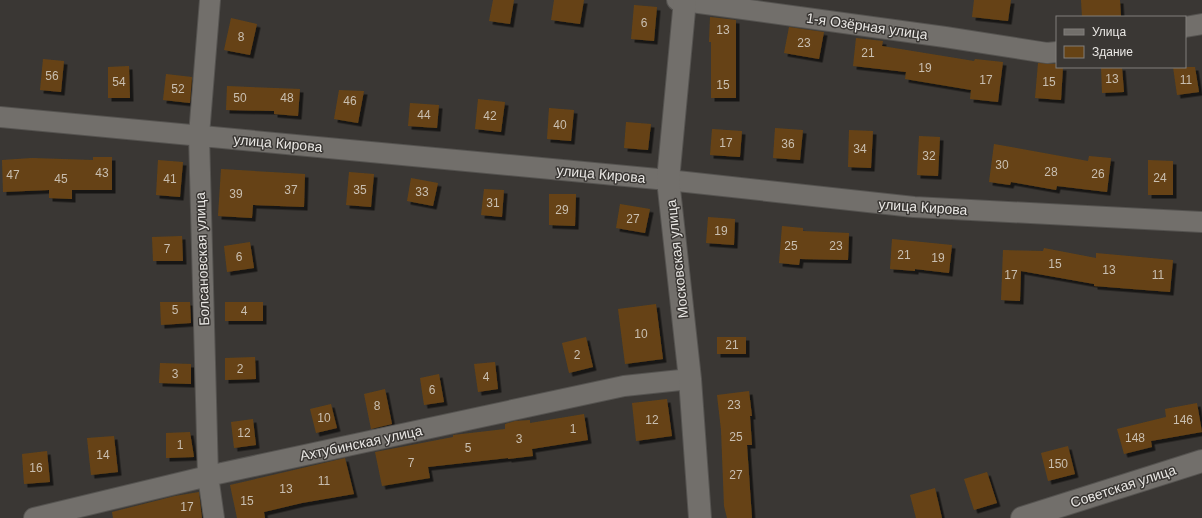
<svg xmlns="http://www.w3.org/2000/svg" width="1202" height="518" font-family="Helvetica,sans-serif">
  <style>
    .building { fill: #664315; filter: url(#shadow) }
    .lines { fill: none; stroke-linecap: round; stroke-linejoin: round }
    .minor-casing { stroke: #555350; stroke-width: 22 }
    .tertiary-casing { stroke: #555350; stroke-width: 24 }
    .minor { stroke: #726f6b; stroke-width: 20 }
    .tertiary { stroke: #726f6b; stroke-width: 22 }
    .labels { text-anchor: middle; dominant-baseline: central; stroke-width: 3; stroke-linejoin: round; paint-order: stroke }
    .number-label { font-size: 12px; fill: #c9bfb1 }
    .street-label { font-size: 14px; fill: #eae8e5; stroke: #3a3734 }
  </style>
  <defs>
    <filter id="shadow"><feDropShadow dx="3.5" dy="3.5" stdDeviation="0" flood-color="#0009"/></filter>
  </defs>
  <rect width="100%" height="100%" fill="#3a3734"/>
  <!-- building -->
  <path class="building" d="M493,0H514L510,24L489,21Z
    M554,0H584L580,24L551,20Z
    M974,0H1011L1008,21L972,17Z
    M1081,0H1120L1121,17H1082Z
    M634,5L657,7L654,41L631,39Z
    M710,17L736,20V98H711V42H709Z
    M231,18L257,24L250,55L224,50Z
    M789,27L824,32L819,59L784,53Z
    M856,38L883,41L882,46L974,61L975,59L1003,62L998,102L970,99L971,90L905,79L906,72L853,66Z
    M43,59L64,61L61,92L40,90Z
    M1038,63L1057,64V67H1063L1061,100L1035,98Z
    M129,66L130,98H108V67Z
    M1101,67H1122L1124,92L1102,93Z
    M1173,67H1195L1199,92L1177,95Z
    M166,74L192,77L190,103L163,100Z
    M227,86L300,89L298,116L274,114V111L226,110Z
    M339,90L364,91L358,123L334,119Z
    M478,99L505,102L501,132L475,129Z
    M410,103L439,105L437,128L408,126Z
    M549,108L574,110L571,141L547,139Z
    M626,122L651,124L648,150L624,148Z
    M775,128L803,130L800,160L773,158Z
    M712,129L742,131L740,157L710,155Z
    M849,130L873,131L871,168L848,167Z
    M919,136L940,137L938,176L917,175Z
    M994,144L1088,161L1089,156L1111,158L1107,192L1057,186L1056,190L1011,182L1010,185L989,182Z
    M93,157H112V190H72V199L49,198V190L3,192L2,160L32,158L93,160Z
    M158,160L183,162L180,197L156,195Z
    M1148,160L1173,161V195H1148Z
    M221,169L305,174L304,207L253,205L252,218L218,216Z
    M349,172L374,174L371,207L346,205Z
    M411,178L438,183L433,206L407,201Z
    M484,189L504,190L502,217L481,215Z
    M549,194H576L575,226L549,225Z
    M620,204L650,209L645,233L616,228Z
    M708,217L735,219L734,245L706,243Z
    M782,226L803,228V231L849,233L848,260L800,259L799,265L779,263Z
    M182,236L183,261H153L152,237Z
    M892,239L952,245L949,273L915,269V271L890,269Z
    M250,242L254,268L227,272L224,246Z
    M1044,248L1096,258V253L1173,260L1170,292L1094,286V284L1021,271L1020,301L1001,300L1003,250L1043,251Z
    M160,302H190L191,323L161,325Z
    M225,302H263V321H225Z
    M656,304L663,359L625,364L618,309Z
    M586,337L593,367L569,373L562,343Z
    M717,337H746V354H717Z
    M255,357L256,379L225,380V358Z
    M495,362L498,389L478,392L474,364Z
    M160,363L191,364V384L159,383Z
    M439,374L444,402L424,405L420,378Z
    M385,389L392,424L371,429L364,394Z
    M749,391L752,416H750L752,445H747L752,518H727L724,506L721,430L717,395Z
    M667,399L672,436L636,441L632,403Z
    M1197,403L1202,432L1151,441L1152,447L1124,454L1117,429L1166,417L1165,409Z
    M331,404L337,428L316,433L310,409Z
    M584,414L588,440L532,449L533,456L508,459V458L428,467L430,478L382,486L375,452L453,437V435L505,429V424L515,421L530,420V423Z
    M253,419L256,445L234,448L231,422Z
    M190,432L194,457L166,458V433Z
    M114,436L118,472L91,475L87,438Z
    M1068,446L1075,474L1048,481L1041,453Z
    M47,451L50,482L24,484L22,454Z
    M345,458L354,494L302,503L264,512L265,518H237L230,485Z
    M987,472L997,503L974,510L964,479Z
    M935,488L942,518H916L910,495Z
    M199,492L202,518H113L112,512L175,496Z"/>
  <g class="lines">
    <!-- minor casing -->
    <g class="minor-casing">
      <path id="minor" d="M210,0L199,135L208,476L214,518
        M677,0L945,37L1047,53L1057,52
        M1185,27L1202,24
        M0,117L668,180L914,207L1202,222
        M34,518L208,476L624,386L690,379"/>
    </g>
    <!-- tertiary casing -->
    <g class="tertiary-casing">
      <path id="tertiary" d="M685,0L668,180L690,379L700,518
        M1022,518L1202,461"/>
    </g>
    <!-- minor -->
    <use href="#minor" class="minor"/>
    <!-- tertiary -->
    <use href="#tertiary" class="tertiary"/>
  </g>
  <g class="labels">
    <!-- number labels -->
    <g class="number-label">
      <text x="644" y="23">6</text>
      <text x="723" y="30">13</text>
      <text x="241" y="37">8</text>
      <text x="804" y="43">23</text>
      <text x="868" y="53">21</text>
      <text x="925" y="68">19</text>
      <text x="52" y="76">56</text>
      <text x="1112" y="79">13</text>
      <text x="986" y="80">17</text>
      <text x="1186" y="80">11</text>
      <text x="119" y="82">54</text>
      <text x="1049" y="82">15</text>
      <text x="723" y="85">15</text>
      <text x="178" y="89">52</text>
      <text x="240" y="98">50</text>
      <text x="287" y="98">48</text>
      <text x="350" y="101">46</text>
      <text x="424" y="115">44</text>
      <text x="490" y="116">42</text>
      <text x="560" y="125">40</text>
      <text x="726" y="143">17</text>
      <text x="788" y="144">36</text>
      <text x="860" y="149">34</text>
      <text x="929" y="156">32</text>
      <text x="1002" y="165">30</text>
      <text x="1051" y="172">28</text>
      <text x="102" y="173">43</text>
      <text x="1098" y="174">26</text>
      <text x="13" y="175">47</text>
      <text x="1160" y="178">24</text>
      <text x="61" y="179">45</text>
      <text x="170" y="179">41</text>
      <text x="291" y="190">37</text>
      <text x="360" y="190">35</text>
      <text x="422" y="192">33</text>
      <text x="236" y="194">39</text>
      <text x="493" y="203">31</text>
      <text x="562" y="210">29</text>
      <text x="633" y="219">27</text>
      <text x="721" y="231">19</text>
      <text x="791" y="246">25</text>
      <text x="836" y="246">23</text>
      <text x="167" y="249">7</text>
      <text x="904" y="255">21</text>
      <text x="239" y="257">6</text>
      <text x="938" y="258">19</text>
      <text x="1055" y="264">15</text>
      <text x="1109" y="270">13</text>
      <text x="1011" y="275">17</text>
      <text x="1158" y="275">11</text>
      <text x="175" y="310">5</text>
      <text x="244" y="311">4</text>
      <text x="641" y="334">10</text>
      <text x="732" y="345">21</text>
      <text x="577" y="355">2</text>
      <text x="240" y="369">2</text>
      <text x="175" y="374">3</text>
      <text x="486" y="377">4</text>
      <text x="432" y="390">6</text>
      <text x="734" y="405">23</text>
      <text x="377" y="406">8</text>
      <text x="324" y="418">10</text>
      <text x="652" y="420">12</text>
      <text x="1183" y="420">146</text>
      <text x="573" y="429">1</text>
      <text x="244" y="433">12</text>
      <text x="736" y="437">25</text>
      <text x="1135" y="438">148</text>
      <text x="519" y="439">3</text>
      <text x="180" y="445">1</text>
      <text x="468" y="448">5</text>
      <text x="103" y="455">14</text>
      <text x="411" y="463">7</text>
      <text x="1058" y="464">150</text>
      <text x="36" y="468">16</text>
      <text x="736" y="475">27</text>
      <text x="324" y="481">11</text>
      <text x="286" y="489">13</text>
      <text x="247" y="501">15</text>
      <text x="187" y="507">17</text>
    </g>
    <!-- street labels -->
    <g class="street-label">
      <text transform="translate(867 26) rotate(8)">1-я Озёрная улица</text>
      <text transform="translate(278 143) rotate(5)">улица Кирова</text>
      <text transform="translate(601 174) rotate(5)">улица Кирова</text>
      <text transform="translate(923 207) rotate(4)">улица Кирова</text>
      <text transform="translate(202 259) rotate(-92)">Болсановская улица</text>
      <text transform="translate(677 259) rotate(-96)">Московская улица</text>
      <text transform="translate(361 443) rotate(-12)">Ахтубинская улица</text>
      <text transform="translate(1123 486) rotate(-18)">Советская улица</text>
    </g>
  </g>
  <!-- legend -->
  <rect x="1056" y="16" width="130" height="52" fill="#3a3734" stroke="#807e7b"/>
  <rect x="1064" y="29" width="20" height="6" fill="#726f6b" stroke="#807e7b"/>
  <text x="1092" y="36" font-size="12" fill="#eae8e5">Улица</text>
  <rect x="1064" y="46" width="20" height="12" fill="#664315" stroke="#807e7b"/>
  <text x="1092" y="56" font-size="12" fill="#eae8e5">Здание</text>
</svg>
